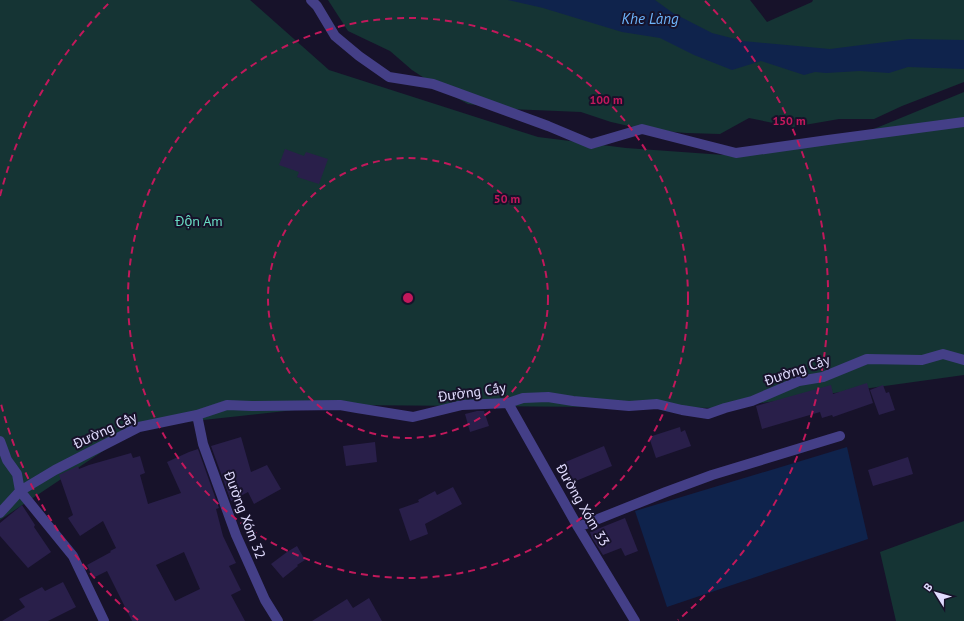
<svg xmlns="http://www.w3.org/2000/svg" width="964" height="621" font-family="'PT Sans',sans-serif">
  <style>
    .green { fill: #153434 }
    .water { fill: #0f234c }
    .building { fill: #291f4a; fill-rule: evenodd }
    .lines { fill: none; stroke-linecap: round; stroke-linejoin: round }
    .minor { stroke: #443f87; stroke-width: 10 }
    .ring { fill: none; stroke: #c2185b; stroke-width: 2; stroke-dasharray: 7 5 }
    .labels { text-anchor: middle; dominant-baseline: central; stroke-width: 4; stroke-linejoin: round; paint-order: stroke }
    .park-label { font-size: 14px; fill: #69ddc4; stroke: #17122a }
    .street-label { font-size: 14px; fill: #e1dcfe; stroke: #17122a }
    .water-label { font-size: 15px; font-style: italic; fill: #6eb4fa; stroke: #17122a }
    .centre { fill: #c2185b; stroke: #17122a; stroke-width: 2 }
    .ring-label { font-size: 12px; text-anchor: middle; font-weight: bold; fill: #c2185b; stroke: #17122a; stroke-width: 4; stroke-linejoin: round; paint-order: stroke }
  </style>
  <rect width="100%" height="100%" fill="#17122a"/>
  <!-- green -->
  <path class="green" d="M0,0H250L329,70L538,137L626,148L724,155L869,131L964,92V375L725,408L340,405L139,427L0,520Z
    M328,0H750L767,22L812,2L813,0H964V82L902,106L874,119H839L793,127L749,118L720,134L686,133L642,129L611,122L581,112L509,109L468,104L444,91L412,70L390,51L348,31Z
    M964,521V621H896L880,552Z"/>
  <!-- water -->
  <path class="water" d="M508,0H655L673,13L712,33L743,41L830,49L909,39L964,40V69L908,67L889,73L860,71L826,73L815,72L804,75L761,61L732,70L694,55L660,38L622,32L543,8Z
    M847,447L868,539L667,607L635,511Z"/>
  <!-- building -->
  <path class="building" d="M285,149L304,156L306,152L328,159L319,184L297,177L299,172L279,165Z
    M867,383L873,403L833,417L832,415L822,418L820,412L762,429L756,406L831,385L833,394Z
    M883,385L886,393L889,392L895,410L879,415L870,390Z
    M477,411H484L489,426L470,432L465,414Z
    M680,427L681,432L685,430L691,446L656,458L649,437Z
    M241,437L251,472L267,465L281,489L254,504L248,492L231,501L211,446Z
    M375,442L377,462L346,466L343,446Z
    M604,446L612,466L571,483L563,463Z
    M198,449L219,508L216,509L223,536L236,563L229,566L241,590L231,595L245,621H132L107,571L93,578L87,565L111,552L110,551L116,548L103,521L80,536L68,518L73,515L59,475L78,466L79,469L89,465L131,453L133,458L140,456L145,473L140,475L148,504L181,493L167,462L189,452ZM184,552L200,589L175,601L156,565Z
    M908,457L913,474L873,486L868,470Z
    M453,487L462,504L425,524L428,534L410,541L399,509L419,502L418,500L435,491L437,495Z
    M22,505L35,525L34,527L51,552L28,568L0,536V523Z
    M625,518L638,551L625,556L621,548L603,555L592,538L590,532Z
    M297,546L305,560L297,565L298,566L283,578L271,564L287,552Z
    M63,582L76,607L48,621H2L25,607L19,599L42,587L45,591Z
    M369,598L382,621H312L347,599L353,608Z"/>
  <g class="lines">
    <!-- minor -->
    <path class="minor" d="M311,0L317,6L335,36L359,56L389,77L433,84L548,126L591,144L642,129L736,153L828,140L964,122
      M508,403L578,527L635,621
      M197,415L203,444L236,535L265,600L278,621
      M0,441L7,460L17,474L20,491L73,556L104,621
      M0,513L20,491L55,470L139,427L197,415L227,405L252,406L340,405L357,408L413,417L462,405L508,403L523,398L548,397L573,401L629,406L657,404L682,410L708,414L725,408L752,401L799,381L823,377L867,359L922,360L943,354L964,360
      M578,527L666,492L712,475L840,436"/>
  </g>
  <!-- distance rings -->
  <g class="ring">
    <circle cx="408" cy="298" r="140"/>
    <circle cx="408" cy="298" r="280"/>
    <path d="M138 620A420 420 0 0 1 0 400M0 196A420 420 0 0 1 111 1M705 1A420 420 0 0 1 678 620"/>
  </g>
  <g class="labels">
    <!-- park labels -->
    <g class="park-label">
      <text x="199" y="221">Độn Am</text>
    </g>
    <!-- street labels -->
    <g class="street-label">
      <text transform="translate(797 370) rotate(-19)">Đường Cấy</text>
      <text transform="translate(472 392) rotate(-8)">Đường Cấy</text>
      <text transform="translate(105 430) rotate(-25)">Đường Cấy</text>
      <text transform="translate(583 505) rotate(60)">Đường Xóm 33</text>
      <text transform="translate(245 515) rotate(69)">Đường Xóm 32</text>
    </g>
    <!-- water labels -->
    <g class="water-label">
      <text x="650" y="18">Khe Làng</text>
    </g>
  </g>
  <circle cx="408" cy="298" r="6" class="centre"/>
  <g class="ring-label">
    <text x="606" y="104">100 m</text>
    <text x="789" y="125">150 m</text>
    <text x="507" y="203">50 m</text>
  </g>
  <!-- north arrow -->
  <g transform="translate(936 593) rotate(307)" stroke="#17122a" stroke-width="3" paint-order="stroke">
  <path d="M0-3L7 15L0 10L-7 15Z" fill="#e1dcfe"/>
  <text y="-6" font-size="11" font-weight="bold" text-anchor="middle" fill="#e1dcfe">B</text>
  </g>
</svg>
